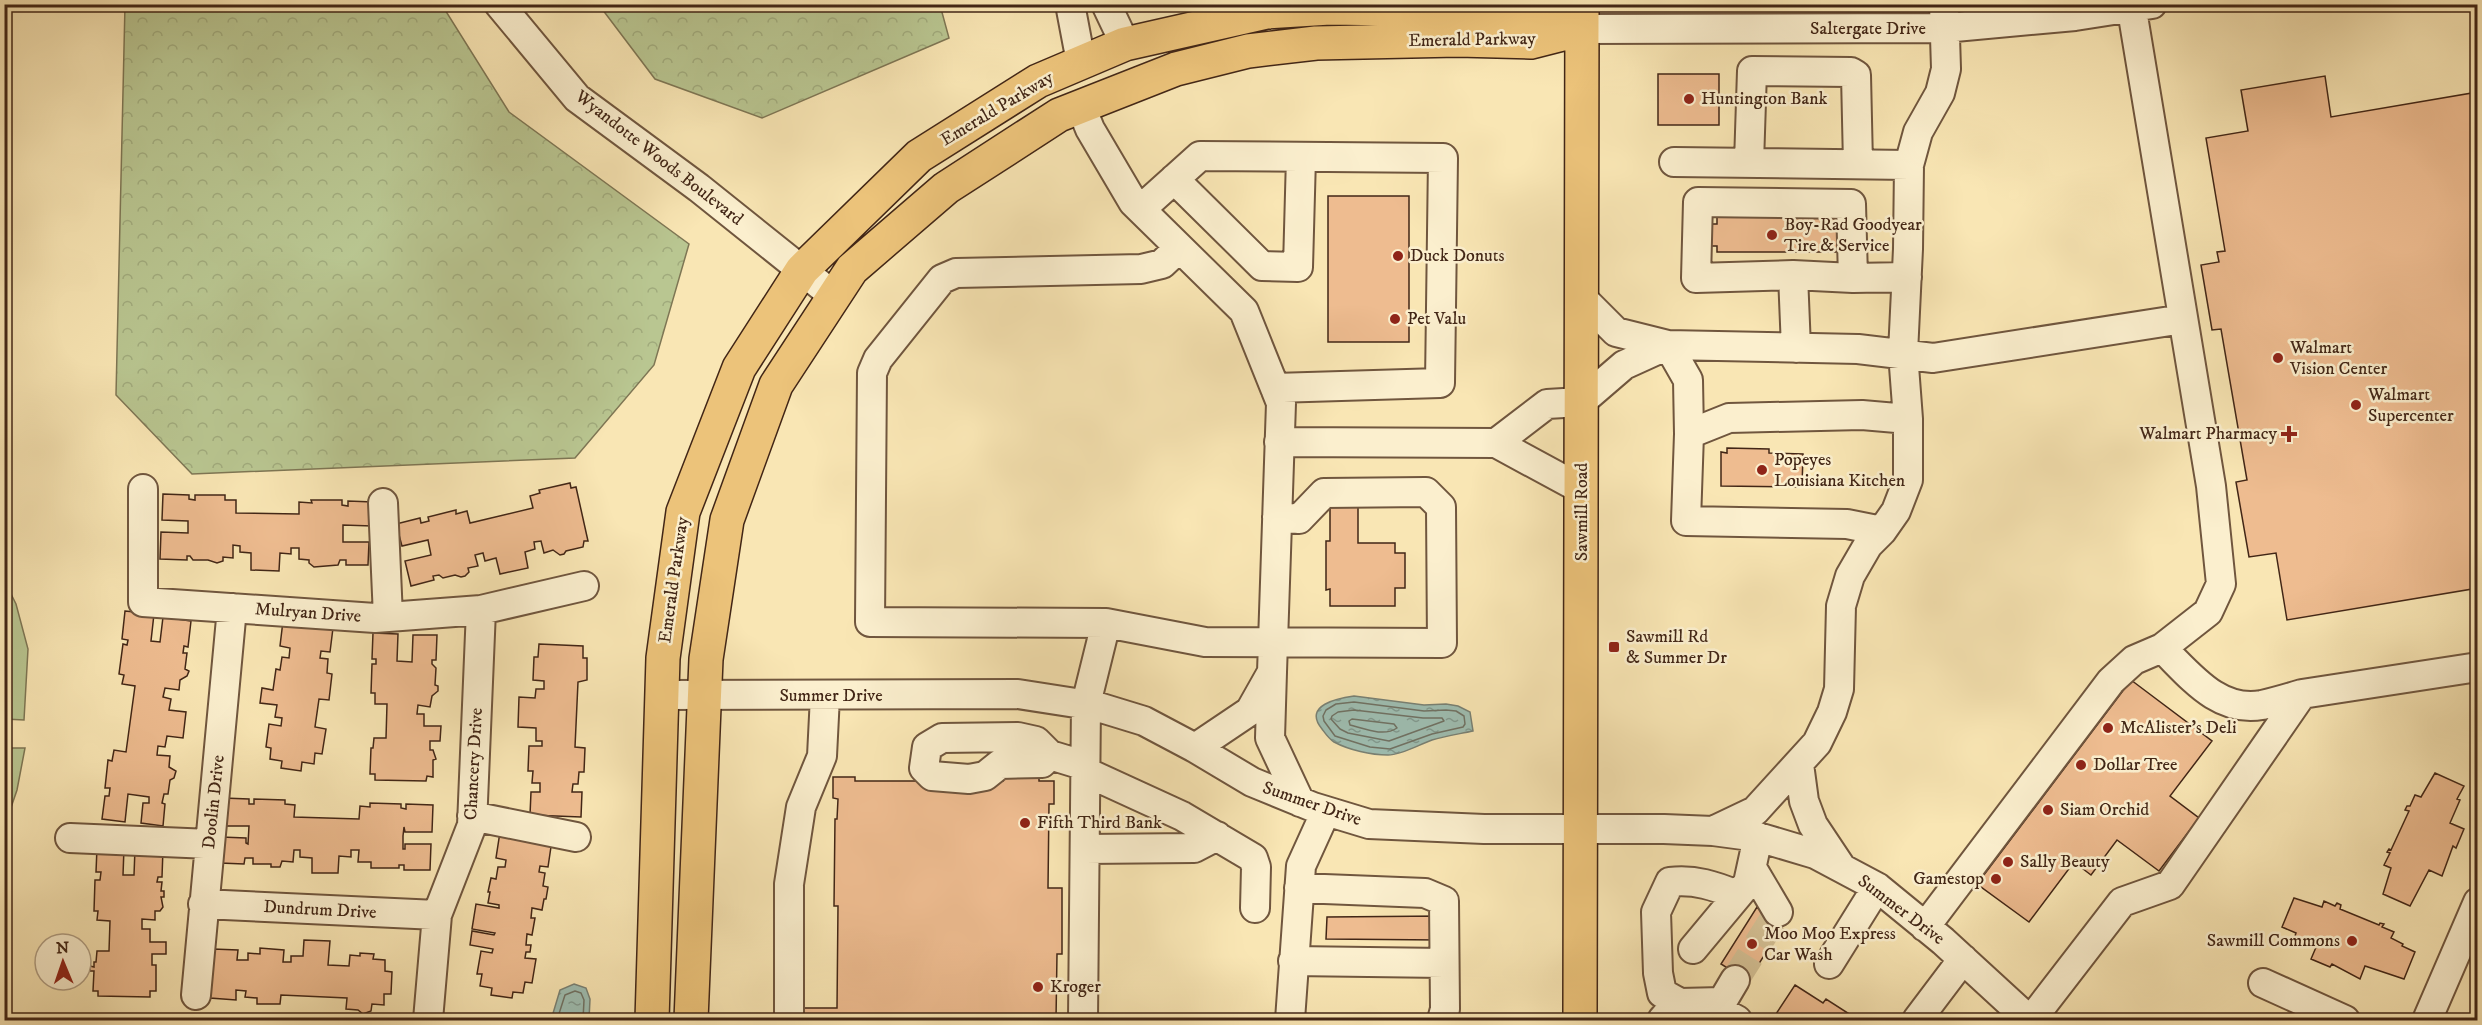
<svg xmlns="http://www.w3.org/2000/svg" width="2482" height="1025" font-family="'IM FELL DW Pica',serif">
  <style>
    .grass { fill: #b9c691; stroke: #7e7654; stroke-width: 1.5 }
    .forest { fill: url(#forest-crowns); stroke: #7e7654; stroke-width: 1.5 }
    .water { fill: url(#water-ripples); stroke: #798174; stroke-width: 1.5 }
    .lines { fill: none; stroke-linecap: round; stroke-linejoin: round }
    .shore { stroke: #707264; stroke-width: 1.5 }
    .building { fill: #eebc90; stroke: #422616; stroke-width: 1.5 }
    .minor-tunnel { stroke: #d4c094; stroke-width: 28; stroke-dasharray: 28 14; stroke-linecap: butt }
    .minor-casing { stroke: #70563e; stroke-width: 32 }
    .major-casing { stroke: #422616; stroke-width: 36 }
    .minor { stroke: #fbefce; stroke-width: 28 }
    .major { stroke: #ecc37a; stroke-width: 33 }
    .poi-dot { fill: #8f2418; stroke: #fbefce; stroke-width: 2 }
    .labels { text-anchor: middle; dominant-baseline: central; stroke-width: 5; stroke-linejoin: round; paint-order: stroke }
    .street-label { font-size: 18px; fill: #422616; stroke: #fbefce }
    .poi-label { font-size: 18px; fill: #422616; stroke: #fbefce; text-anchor: start }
  </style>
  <defs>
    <pattern id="forest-crowns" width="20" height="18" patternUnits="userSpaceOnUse" patternTransform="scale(1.5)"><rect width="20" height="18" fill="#b9c691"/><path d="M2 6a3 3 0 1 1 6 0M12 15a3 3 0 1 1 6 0" fill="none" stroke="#a0aa7c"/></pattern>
    <pattern id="water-ripples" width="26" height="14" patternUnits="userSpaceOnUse" patternTransform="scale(1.5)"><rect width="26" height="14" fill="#9ebeb2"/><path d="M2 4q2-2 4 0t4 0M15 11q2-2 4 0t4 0" fill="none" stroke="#829a90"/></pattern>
  </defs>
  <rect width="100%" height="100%" fill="#f9e6b4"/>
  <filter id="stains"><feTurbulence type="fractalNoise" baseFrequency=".00333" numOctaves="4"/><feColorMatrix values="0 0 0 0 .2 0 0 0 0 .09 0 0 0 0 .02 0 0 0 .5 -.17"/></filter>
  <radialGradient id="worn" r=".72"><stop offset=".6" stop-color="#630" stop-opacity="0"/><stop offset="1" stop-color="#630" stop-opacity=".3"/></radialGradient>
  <!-- grass -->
  <path class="grass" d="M4,580L16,604L28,649L24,720L5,719Z
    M5,748H25L17,790L5,825Z"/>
  <!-- forest -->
  <path class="forest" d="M125,5H442L509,112L689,244L654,365L575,458L192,474L116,395Z
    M599,5H940L949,38L762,118L655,79Z"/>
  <!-- water -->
  <path class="water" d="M1354,696L1424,705L1446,704L1458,706L1470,712L1473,731C1459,734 1445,736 1432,740C1418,745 1402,755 1388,755C1371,755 1349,750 1334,742C1329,739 1325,733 1322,729C1302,705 1339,698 1354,696Z
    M574,984L586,988L590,999L589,1020H551L560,990Z"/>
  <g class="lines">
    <!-- shore -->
    <path class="shore" d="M1354,702L1424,711L1446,710L1456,711L1464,716L1465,724L1463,727L1432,734L1390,749L1370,747L1335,736L1324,721L1323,716L1326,710L1336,704Z
      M1354,710L1423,718H1442L1444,721L1389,741L1348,733L1340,729L1331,719L1332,716L1338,712Z
      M1352,719L1394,724L1397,728C1384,737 1365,729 1350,725L1349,721Z
      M557,1020L565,995L575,991L581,993L584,1000L583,1020"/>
  </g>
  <!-- building -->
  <path class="building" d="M1658,74H1719V125H1658Z
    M2325,76L2331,117L2478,92V588L2287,620L2276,553L2249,557L2236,482L2247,480L2221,329L2212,330L2201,265L2219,262L2217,252L2225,251L2206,138L2248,131L2241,90Z
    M1328,196H1409V342H1328Z
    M1717,208L1837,209V252H1717V246H1707V224H1717Z
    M1727,448L1769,449V453L1803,454L1802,487L1721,486V452L1727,453Z
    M570,483L571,488L576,487L588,541H584L583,547L566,551L564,554L560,555L553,550L544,553L541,541L534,542L535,549L525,552L528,568L500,574L496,558L485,561L483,553L475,555L478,566L468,568L469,572L465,576L461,577L455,575L443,578L439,575L433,576L434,580L411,586L405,561L431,555L428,540L402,546L396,524L420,518L421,523L429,521L428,517L456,510V514L467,511L470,523L533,508L530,496L540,493L539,490Z
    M163,494L189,495V499L195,500V495H225V500H236V513L299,514V502L312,503L311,500H342V505L348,506V501L373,502L372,526L343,525V542H369L368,565H346V560H340L338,565L314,567L309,563V560L299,559V548H291V554L280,553L279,571L251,570V553L240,552V546L233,545V558L223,557V561L217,563L208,560H193L190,556H187V560L160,559L161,532L188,533V521L162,520Z
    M1330,501H1358V543H1395V553H1405V588H1395V606H1330V589L1326,590V541H1330Z
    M125,611L154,614L151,641L160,642L163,617L191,621L188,647L184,646L183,653H187L185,669L189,671L187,676L180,680L179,690L165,688L163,697L171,699L169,710L186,712L183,738L167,736L165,747L158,746L157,755L170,756L169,767L176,771L174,778L170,780L168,794H164L162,803L165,804L163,826L141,823L143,803H149V797L128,794L125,822L102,819L105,796H109L110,788H105L108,760L112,761L114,750L126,752L135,686L122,684L124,675L119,674L123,644L127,645L128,640L122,639Z
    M283,621L333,628L330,652L321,651L320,658L328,659L327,673L332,674L329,700L319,699L315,727L326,729L322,754L315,753L314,764L302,762L301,771L281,768L282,761L270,759L271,748L266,747L269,724L281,726L282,718L275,717L277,705L260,703L262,688L273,690L276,669L280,670L282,657L289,658L290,648L280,646Z
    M373,633L398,634L397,661L412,662L413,635H437L436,660H432V664L436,668L435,685L438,686V691L432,696L430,707L418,705L417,714H424V726H441L440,741H430V750H433L436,759L433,760V777L427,776L426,781L375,780V774H370L371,748H373L374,738H386L387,704H375V693H371L372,664H376V659H372Z
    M539,644L583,646V658H587V680L578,682L575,747L585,748L584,772H579L578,784H573L572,792H582L581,817L530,815L531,792H540V783H532L533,771H528L529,746H542V741H536V728L518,727L519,697L535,698L536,689H544V681L533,680L534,657H538Z
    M2131,680L2212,741L2170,796L2199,818L2159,871L2117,840L2091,875L2074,862L2029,922L1977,884Z
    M1004,767H1039V781H1054V804H1049L1048,888H1062V954H1057L1056,1020H801V1008H837L838,906H834L835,819H837L838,799L833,798V777H855V781H1003Z
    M2435,773L2464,786L2457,799L2460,800L2450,823L2464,829L2456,848L2453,846L2442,876L2429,870L2410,906L2383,894L2391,868L2384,865L2390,853L2387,852L2389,849L2391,850L2409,811L2405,810L2407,806H2410L2415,795L2421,797Z
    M223,798L249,799V804H254V799L285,800V804L295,805L294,817L359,819L360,806L370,807V803L401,804V808L406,809V804L433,805L432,832H405L404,827L403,836V849H405V844H431L430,870H404V865H399V868H371V862H358L359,850H351V857L339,856L338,873H312V858L300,857V850H294L293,862L282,861L280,867H271V864H253V858H245L244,864L220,863L221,837L246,838V843L248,844L249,826H222Z
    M500,832L552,840L548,867L540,866L539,872L545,873L543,886L548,887L546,899H544L542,910L532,908L531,918H535L532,935L527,934L526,945H531L530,952H526L525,958L536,959L532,983L525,982L523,993L513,992L512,998L491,995L492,988L480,986L482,974H477L481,951L492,953L493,949L470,945L472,931L494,935L495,933L472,929L476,904L499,908V905L488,903L490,892H488L491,878L496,879L498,867H505L506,860L496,858Z
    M97,848H124L123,875H134L135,849H163L162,877H158L157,882H162L161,891H164V897H161L163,907L160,911H155V920L142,919V929H150V942H166V954H152V965H156V991H150V997L98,996V991H93L94,971H90V966L94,967V962H96L97,951H109L110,921L97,920L98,911H94L95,880H100L101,872H96Z
    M2294,898L2322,907L2324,901L2335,906L2337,903L2341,905L2340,909L2379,925L2380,923L2384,924L2382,927L2394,932L2391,938L2403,944L2402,946L2415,952L2404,979L2365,966L2360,979L2332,964L2330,967L2311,959L2317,945L2295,936L2296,933L2282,927Z
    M1757,907L1784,924L1748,981L1721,964Z
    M1441,916L1440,940L1326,939L1327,917Z
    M304,940L330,941L328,965L349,966L350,955L360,956V953L374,954L373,959L385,960V971L392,972L391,994H384V1005L372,1004L371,1011L363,1014L358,1010L346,1009L347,998L281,995L280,1004H257V998L245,997L246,991L236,990V1000L210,998L213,949L238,950L237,960H248V953L260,954V948L284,950L283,962H291V956H303Z
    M1795,985L1823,1003L1826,999L1854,1017L1852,1020H1772Z"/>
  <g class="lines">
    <!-- minor-tunnel -->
    <path class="minor-tunnel" d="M1735,980L1778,912"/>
    <!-- minor casing -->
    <g class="minor-casing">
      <path id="minor" d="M499,4L577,98L699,188L834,296
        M1070,4L1081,62
        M1106,4L1125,44
        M1582,29L1944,28L2075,16L2152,4
        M1081,107L1090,129L1133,202L1244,311L1281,403L1272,672
        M1674,162L1909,165
        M1749,163L1752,71L1851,72L1856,75L1858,164
        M1174,179L1262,266L1298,267L1301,157
        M1141,209L1200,156L1443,158L1440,383L1275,388
        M1793,275L1853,278L1851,204L1698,202L1696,278L1793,275L1796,348
        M1853,278L1907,277
        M1582,298L1616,332L1668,345L1858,349L1933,358L2183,319
        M1668,345L1688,380L1689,434
        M1279,442L1496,443L1581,489
        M1496,443L1547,404L1581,402L1624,365L1668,345
        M143,489V602L375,618L481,610L584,586
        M383,503L388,617
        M1882,531L1847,524L1686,521L1689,434L1729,418L1862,415L1908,419
        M1106,623L870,622L872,373L878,359L942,279L956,273L1141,269L1162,264L1179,248
        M2162,648C2190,675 2218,713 2262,705C2275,702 2289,698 2302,694
        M662,695L1018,694L1095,706L1144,721L1195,748L1252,782L1313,807L1369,824L1484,829H1664L1713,831L1758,837L1815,854L1877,887L1943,941L2029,1020
        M1195,748L1250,711L1272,672L1270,738L1300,802
        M1050,755L1042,763L1000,764L985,776L969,779L932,776L924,768L927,747L942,738L1018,737L1036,741L1050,755L1086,766
        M1799,764L1804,801L1813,825L1841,867
        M1086,772L1182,816L1253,858L1256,867L1255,908
        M472,816L576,837
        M1713,831L1755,811L1817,743L1832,712L1839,689L1841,606L1850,576L1868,545L1882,531L1896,511L1908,480V419L1903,353L1908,249L1909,165L1918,132L1940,93L1946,69L1944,4
        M70,838L210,844
        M1085,849L1194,848L1217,836
        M1752,868L1778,912
        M1299,888L1425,893L1444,901L1445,1009L1442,1020
        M203,904L437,915
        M1925,927L2111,681L2134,660L2162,648L2208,612L2221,584L2211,486L2131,4
        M1693,949L1748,883L1758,837
        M1293,961L1444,963
        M1829,964L1877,887
        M1735,980L1722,1002L1680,1003L1662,993L1658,973L1656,912L1670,882C1695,879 1715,886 1737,895
        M2263,983L2345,1020
        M196,995L232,608
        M428,1020L437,915L472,825L481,610
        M789,1020V884L801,807L822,756L825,696
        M1083,1020L1086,704L1106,623L1205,642L1442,643L1441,507L1426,492L1324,493L1299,519L1277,517
        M1290,1020L1301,866L1326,811
        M1662,1020L1668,1013C1691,1012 1716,1007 1737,1020
        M1917,1020L1963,959
        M2031,1020L2122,902L2170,885L2302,694L2478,667
        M2427,1020L2478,902"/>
    </g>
    <!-- major casing -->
    <g class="major-casing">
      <path id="major" d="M652,1020L663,658L683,512L739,368L802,270L919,156L1038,81L1125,44L1267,12L1330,8L1532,11L1582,29
        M691,1020L706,659L727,520L776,385L852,269L946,188L1059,115L1176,69L1248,51L1316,43L1458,40L1531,42L1582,29
        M1580,1020L1582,8"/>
    </g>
    <!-- minor -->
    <use href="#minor" class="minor"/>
    <!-- major -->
    <use href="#major" class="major"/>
  </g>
  <!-- markers -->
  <g class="poi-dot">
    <circle cx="1689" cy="99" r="6"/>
    <circle cx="1772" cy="235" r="6"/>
    <circle cx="1398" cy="256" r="6"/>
    <circle cx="1395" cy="319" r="6"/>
    <circle cx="2278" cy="358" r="6"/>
    <circle cx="2356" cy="405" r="6"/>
    <path d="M2286 425h6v6h6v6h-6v6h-6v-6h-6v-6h6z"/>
    <circle cx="1762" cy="470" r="6"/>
    <rect x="1608" y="641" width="12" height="12" rx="3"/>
    <circle cx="2108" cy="728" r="6"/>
    <circle cx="2081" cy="765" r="6"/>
    <circle cx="2048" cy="810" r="6"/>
    <circle cx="1025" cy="823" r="6"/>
    <circle cx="2008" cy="862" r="6"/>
    <circle cx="1996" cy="879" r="6"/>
    <circle cx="2352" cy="941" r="6"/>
    <circle cx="1752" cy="944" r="6"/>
    <circle cx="1038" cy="987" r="6"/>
  </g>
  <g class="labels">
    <!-- street labels -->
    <g class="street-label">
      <text x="1868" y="29">Saltergate Drive</text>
      <text transform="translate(1472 40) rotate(-1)">Emerald Parkway</text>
      <text transform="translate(997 109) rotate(-31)">Emerald Parkway</text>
      <text transform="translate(659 158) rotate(38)">Wyandotte Woods Boulevard</text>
      <text transform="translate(1582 512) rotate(-90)">Sawmill Road</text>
      <text transform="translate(674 580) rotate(-82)">Emerald Parkway</text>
      <text transform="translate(308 613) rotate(4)">Mulryan Drive</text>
      <text x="831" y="696">Summer Drive</text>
      <text transform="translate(474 764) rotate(-87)">Chancery Drive</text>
      <text transform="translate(214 802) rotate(-84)">Doolin Drive</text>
      <text transform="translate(1312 804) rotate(19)">Summer Drive</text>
      <text transform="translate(320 910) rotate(3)">Dundrum Drive</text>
      <text transform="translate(1901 910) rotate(37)">Summer Drive</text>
    </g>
    <!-- poi labels -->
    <g class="poi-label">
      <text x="1701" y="99">Huntington Bank</text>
      <text x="1784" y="225">Boy-Rad Goodyear<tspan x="1784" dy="21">Tire &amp; Service</tspan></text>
      <text x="1410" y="256">Duck Donuts</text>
      <text x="1407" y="319">Pet Valu</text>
      <text x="2290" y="348">Walmart<tspan x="2290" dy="21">Vision Center</tspan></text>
      <text x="2368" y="395">Walmart<tspan x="2368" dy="21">Supercenter</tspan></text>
      <text x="2277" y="434" text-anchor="end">Walmart Pharmacy</text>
      <text x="1774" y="460">Popeyes<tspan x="1774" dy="21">Louisiana Kitchen</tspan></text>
      <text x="1626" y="637">Sawmill Rd<tspan x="1626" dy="21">&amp; Summer Dr</tspan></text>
      <text x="2120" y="728">McAlister's Deli</text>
      <text x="2093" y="765">Dollar Tree</text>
      <text x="2060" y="810">Siam Orchid</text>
      <text x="1037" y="823">Fifth Third Bank</text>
      <text x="2020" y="862">Sally Beauty</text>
      <text x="1984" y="879" text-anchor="end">Gamestop</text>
      <text x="1764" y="934">Moo Moo Express<tspan x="1764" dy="21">Car Wash</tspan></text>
      <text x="2340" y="941" text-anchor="end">Sawmill Commons</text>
      <text x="1050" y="987">Kroger</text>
    </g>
  </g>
  <!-- margin -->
  <rect width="2482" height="1025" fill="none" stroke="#f9e6b4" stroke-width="24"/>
  <rect x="6" y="6" width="2470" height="1013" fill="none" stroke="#422616" stroke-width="3"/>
  <rect x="12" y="12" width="2458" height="1001" fill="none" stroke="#422616" stroke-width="1.5"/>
  <!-- north arrow -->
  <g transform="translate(63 962) rotate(358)"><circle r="28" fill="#fbefce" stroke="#b19f84" stroke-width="1.5"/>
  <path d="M0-4.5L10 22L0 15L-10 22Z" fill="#8f2418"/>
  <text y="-9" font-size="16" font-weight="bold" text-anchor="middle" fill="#422616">N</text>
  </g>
  <rect width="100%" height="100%" filter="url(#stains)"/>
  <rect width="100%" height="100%" fill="url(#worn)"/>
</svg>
